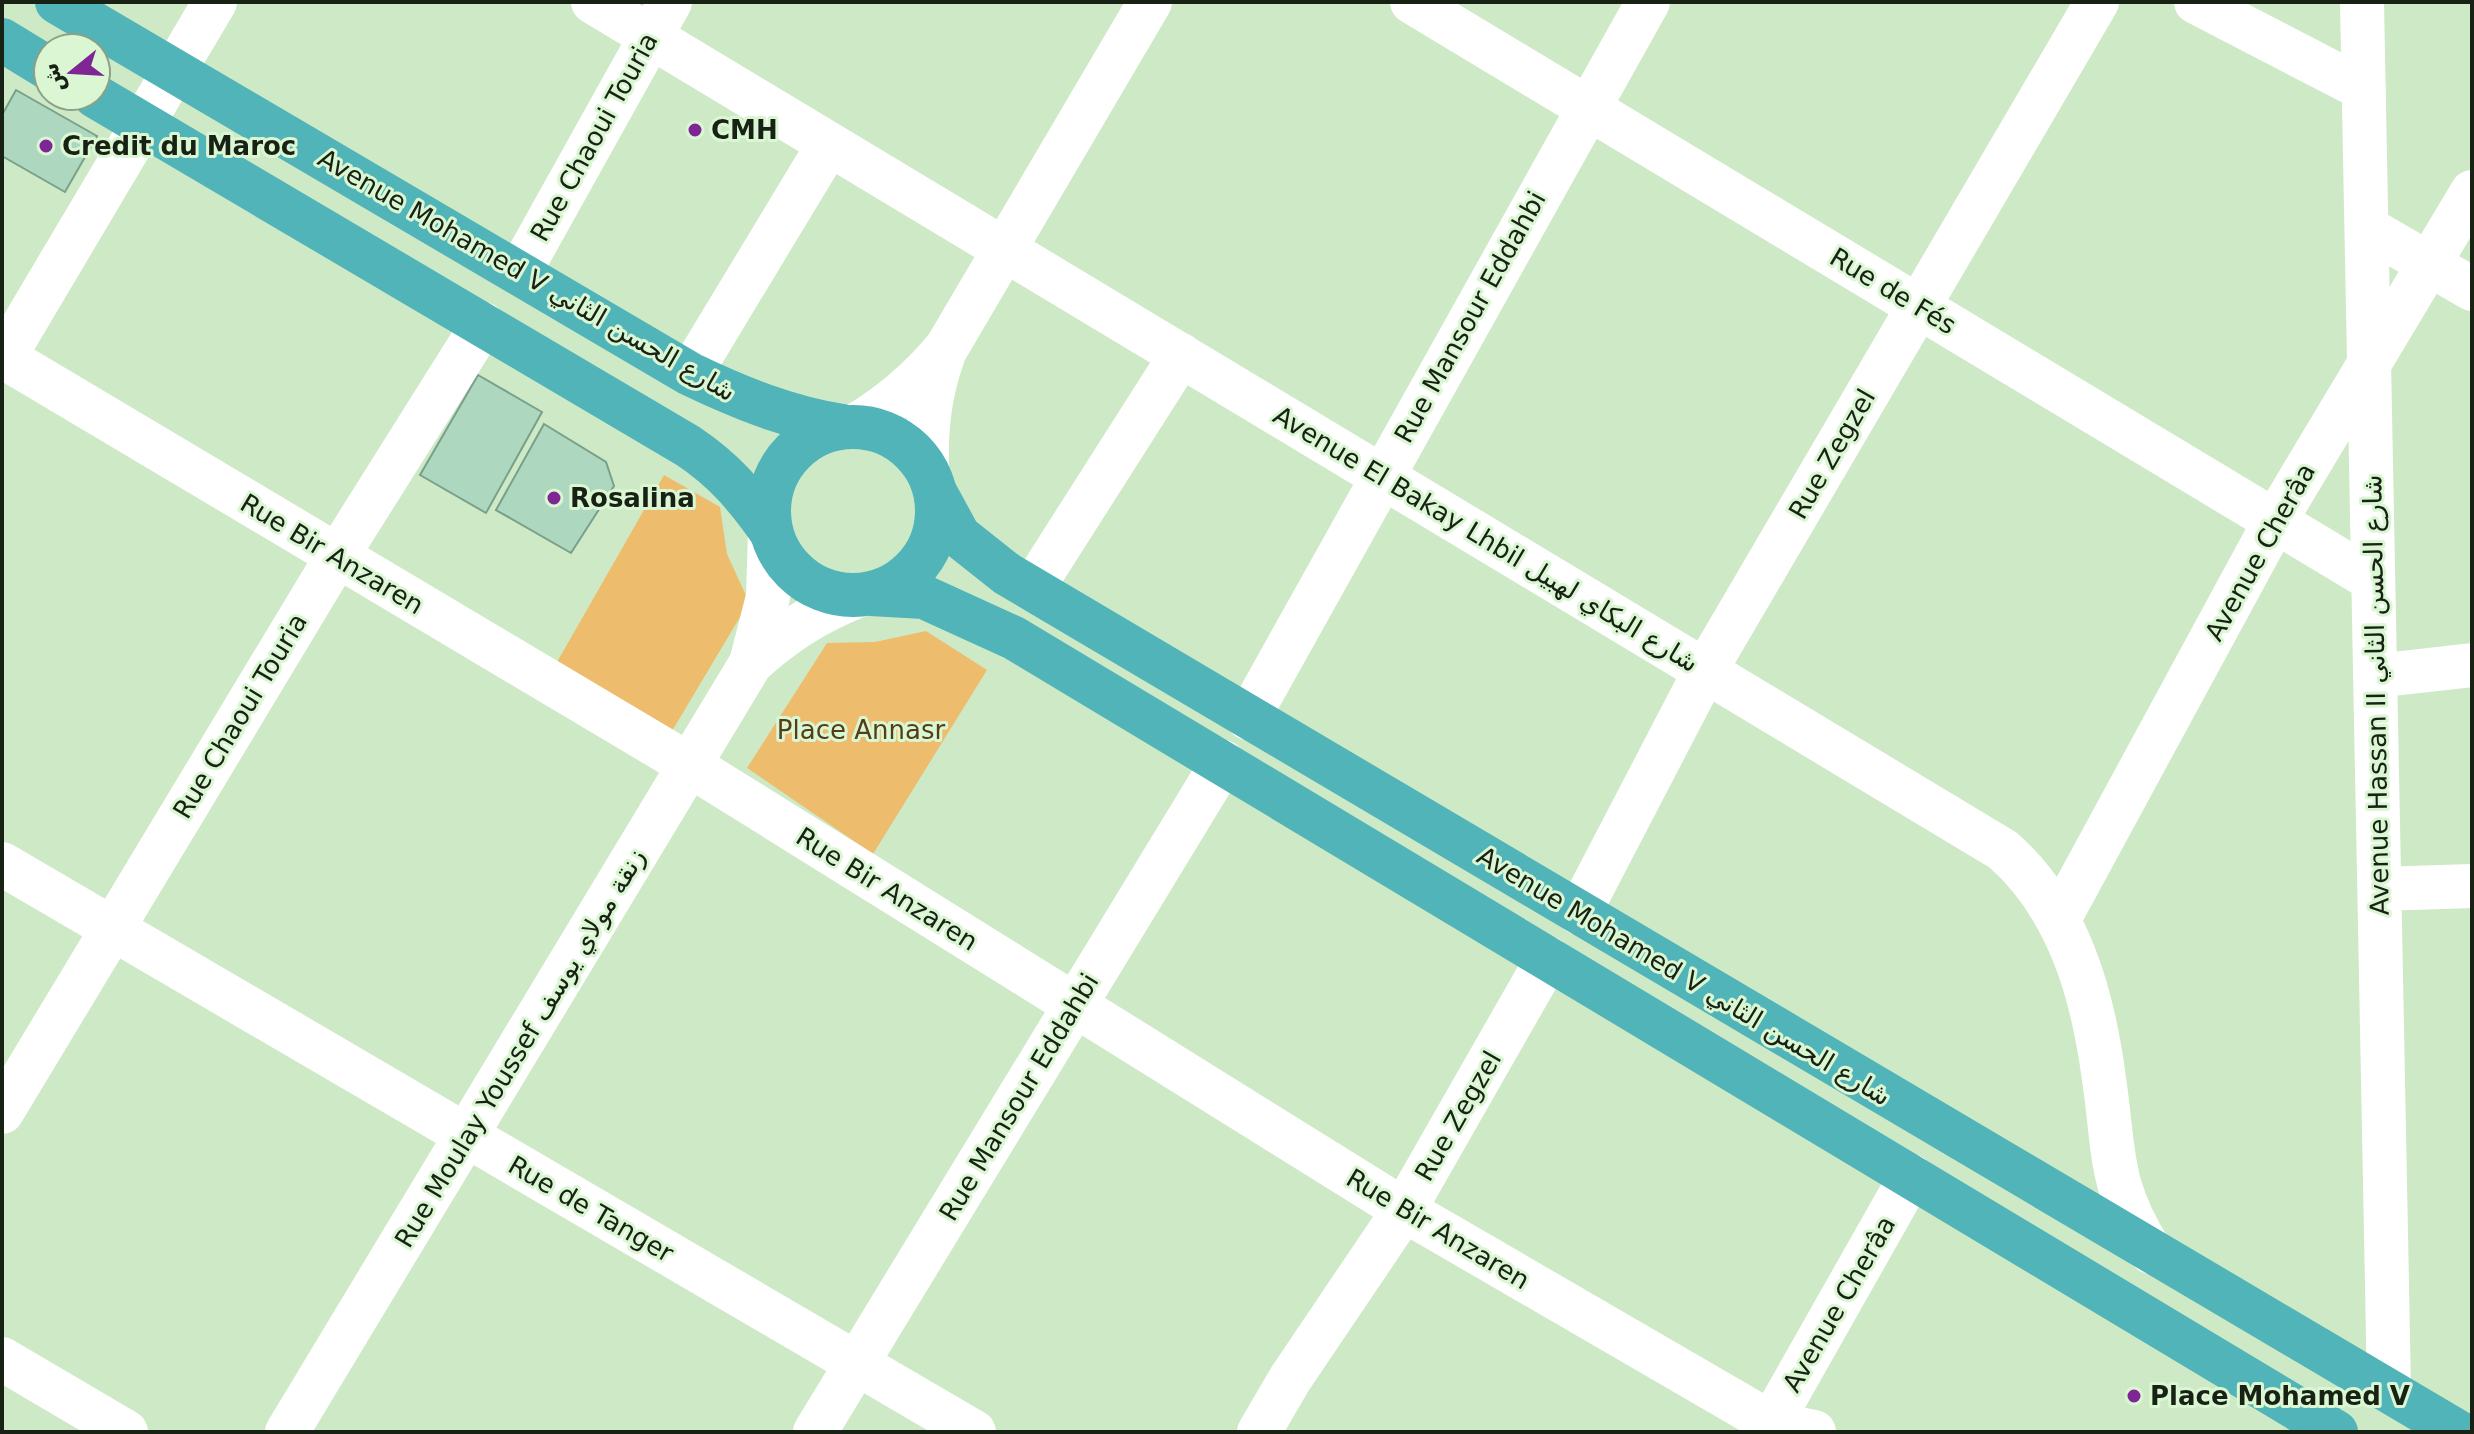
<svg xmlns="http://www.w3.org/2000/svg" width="2474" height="1434" font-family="'DejaVu Sans','Noto Sans Arabic',sans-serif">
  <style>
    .green { fill: #edbd6d }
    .building { fill: #aed7bf; stroke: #79a089; stroke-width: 2 }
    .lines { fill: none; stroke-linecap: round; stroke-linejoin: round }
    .minor { stroke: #fff; stroke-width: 44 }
    .tertiary { stroke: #fff; stroke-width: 44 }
    .trunk { stroke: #50b4b8; stroke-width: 44 }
    .poi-dot { fill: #7e2694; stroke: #dbf6d3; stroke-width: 3 }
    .labels { text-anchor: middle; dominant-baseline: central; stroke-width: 6; stroke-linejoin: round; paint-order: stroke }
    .poi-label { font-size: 26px; font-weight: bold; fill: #172114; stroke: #dbf6d3; text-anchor: start }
    .street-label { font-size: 26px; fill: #172114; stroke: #dbf6d3 }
    .park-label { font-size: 26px; fill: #543e17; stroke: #dbf6d3 }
  </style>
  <rect width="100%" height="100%" fill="#cee9c6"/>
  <!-- green -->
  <path class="green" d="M664,475L720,507L727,554L749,602L672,731L557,662Z
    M926,631L987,670L873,854L747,768L827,643L875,642Z"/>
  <!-- building -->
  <path class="building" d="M16,90L97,136L65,192L2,156V115Z
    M478,375L542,412L486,513L420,475Z
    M544,424L606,462L614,486L571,553L496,510Z"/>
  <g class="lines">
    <!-- minor -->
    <path class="minor" d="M593,2L2003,850C2069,908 2093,995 2104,1079C2115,1153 2108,1184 2151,1252
      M1412,2L2373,580
      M2196,2L2364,89
      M2362,2L2389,1388
      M2367,228L2472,289
      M519,273L670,2
      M2,356L691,766L1404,1210L1771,1423L1814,1432
      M2,361L215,2
      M690,374L829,144
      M1032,589L1181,355
      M2375,676L2472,665
      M1248,718L1648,2
      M2,864L974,1432
      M2380,889L2472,886
      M1579,913L1705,671L2097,2
      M2059,919L2275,521L2472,192
      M2,1112L336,558L483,324
      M2,1359L126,1432
      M815,1432L1223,762
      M1259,1432L1290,1379L1404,1210L1548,958
      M1766,1432L1911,1176"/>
    <!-- tertiary -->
    <path class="tertiary" d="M855,426C892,404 920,380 947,347L1150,2
      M927,471C926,430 929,395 943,356
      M751,663C784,633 815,613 857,596
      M287,1432L751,663L768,597L770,530"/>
    <!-- trunk -->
    <path class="trunk" d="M57,2L690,374C740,398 787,417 842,426
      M2,40L48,68
      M95,96L688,446C724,470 746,496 770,530
      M769 511a84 84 0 1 1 168 0a84 84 0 1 1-168 0Z
      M935,492L959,536L1007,574L2458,1432
      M871,594L924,597L1014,638L2336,1432"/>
  </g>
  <!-- markers -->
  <g class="poi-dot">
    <circle cx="695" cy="130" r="8"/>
    <circle cx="46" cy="146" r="8"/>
    <circle cx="554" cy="498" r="8"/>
    <circle cx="2134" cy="1396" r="8"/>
  </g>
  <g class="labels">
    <!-- poi labels -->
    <g class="poi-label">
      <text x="711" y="130">CMH</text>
      <text x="62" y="146">Credit du Maroc</text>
      <text x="570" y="498">Rosalina</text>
      <text x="2150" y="1396">Place Mohamed V</text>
    </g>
    <!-- street labels -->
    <g class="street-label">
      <text transform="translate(594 137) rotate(-61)">Rue Chaoui Touria</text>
      <text transform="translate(527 275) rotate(30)">Avenue Mohamed V شارع الحسن الثاني</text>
      <text transform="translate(1893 291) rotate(31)">Rue de Fés</text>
      <text transform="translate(1470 317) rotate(-61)">Rue Mansour Eddahbi</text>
      <text transform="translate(1832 454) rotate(-60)">Rue Zegzel</text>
      <text transform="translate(1486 539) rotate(31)">Avenue El Bakay Lhbil شارع البكاي لهبيل</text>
      <text transform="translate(2260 552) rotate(-61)">Avenue Cherâa</text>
      <text transform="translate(332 554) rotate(31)">Rue Bir Anzaren</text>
      <text transform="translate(2376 695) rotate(-91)">Avenue Hassan II شارع الحسن الثاني</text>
      <text transform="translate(240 716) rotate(-59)">Rue Chaoui Touria</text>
      <text transform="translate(887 889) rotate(32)">Rue Bir Anzaren</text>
      <text transform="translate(1684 976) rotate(31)">Avenue Mohamed V شارع الحسن الثاني</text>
      <text transform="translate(520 1048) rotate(-59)">Rue Moulay Youssef زنقة مولاي يوسف</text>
      <text transform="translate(1019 1097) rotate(-59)">Rue Mansour Eddahbi</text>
      <text transform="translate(1458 1116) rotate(-60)">Rue Zegzel</text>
      <text transform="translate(591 1209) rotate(30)">Rue de Tanger</text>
      <text transform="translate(1438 1229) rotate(31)">Rue Bir Anzaren</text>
      <text transform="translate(1839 1304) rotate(-60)">Avenue Cherâa</text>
    </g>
    <!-- park labels -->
    <g class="park-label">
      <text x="861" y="730">Place Annasr</text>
    </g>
  </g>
  <!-- border -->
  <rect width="2474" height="1434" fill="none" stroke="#172114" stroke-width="8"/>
  <!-- north arrow -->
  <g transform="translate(72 72) rotate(252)"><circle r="38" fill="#dbf6d3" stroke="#8da187" stroke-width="2"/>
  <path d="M0-6L14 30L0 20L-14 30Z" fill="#7e2694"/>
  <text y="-12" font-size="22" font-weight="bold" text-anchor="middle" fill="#172114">ش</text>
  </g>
</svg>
